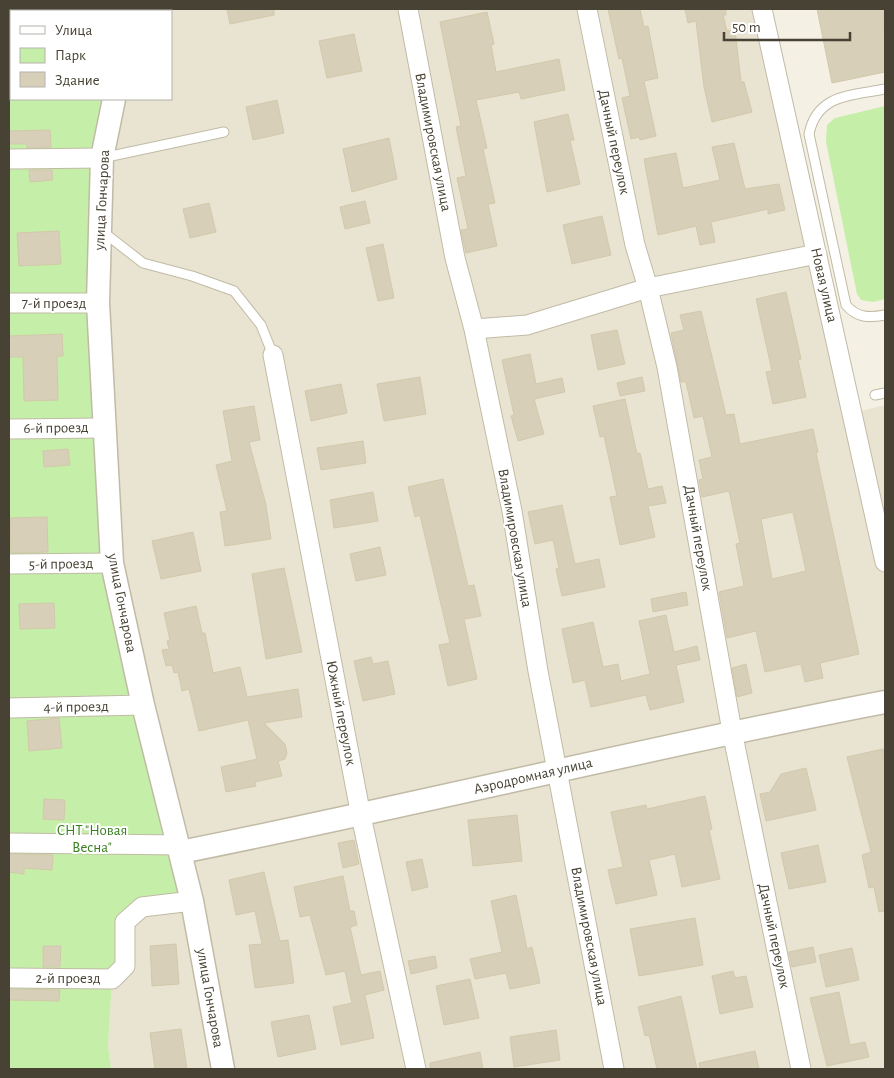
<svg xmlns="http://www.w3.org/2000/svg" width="894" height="1078" font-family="'Alegreya Sans',sans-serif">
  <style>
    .residential { fill: #e9e4d1 }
    .green { fill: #c5eea8 }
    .building { fill: #d7cfb8; stroke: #d3c8ab; fill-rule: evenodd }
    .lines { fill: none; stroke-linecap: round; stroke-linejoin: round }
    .service-casing { stroke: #c1bba6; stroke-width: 11 }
    .minor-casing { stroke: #c1bba6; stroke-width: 21 }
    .tertiary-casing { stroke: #c1bba6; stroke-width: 25 }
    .service { stroke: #fff; stroke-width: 9 }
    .minor { stroke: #fff; stroke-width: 19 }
    .tertiary { stroke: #fff; stroke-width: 22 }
    .labels { text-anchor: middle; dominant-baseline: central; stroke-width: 4; stroke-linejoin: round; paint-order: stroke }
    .street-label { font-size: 15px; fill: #474233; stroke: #fff }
    .park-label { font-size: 15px; fill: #387f20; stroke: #fff }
  </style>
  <rect width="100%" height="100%" fill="#f4f1e4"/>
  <!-- residential -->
  <path class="residential" d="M135,9H762L853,413L885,405V1069H111L108,1046L112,979L143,705L104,428L114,99H171V11H134Z"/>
  <!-- green -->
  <path class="green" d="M9,9H135L134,11H11V99H114L102,158L112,563L192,901L142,907L112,979L108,1046L111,1069H9Z
    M885,106V299L873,302L861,300L857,294L826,142L827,125L835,118Z"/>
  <!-- building -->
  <path class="building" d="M227,9H274V15L230,24Z
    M608,9H640L644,27L648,26L658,78L644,81L656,136L640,140L639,137L631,139L622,98L630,96L622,58L619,59Z
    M685,9H726V15H723L727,31L735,30L741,82H744L752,112L712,122L704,87L696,21L688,23Z
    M817,9H884L885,72L832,83Z
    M487,12L494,44L491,45L496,72L559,59L565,90L521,99L519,92L476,100L487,148L483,149L495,203L488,204L497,246L466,253L461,230L468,229L457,178L466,176L456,127L461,126L440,22Z
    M354,34L362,71L327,78L319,41Z
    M277,100L284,133L253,140L246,107Z
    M568,114L574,140H570L580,184L547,192L534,122Z
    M50,130L51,147L27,148V144H9V131Z
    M389,138L397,179L352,192L343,149Z
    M734,143L745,189L779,184L785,210L768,214V209L711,222L715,242L700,245L696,226L658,235L644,159L676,153L683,188L720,180L712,147Z
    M29,170H52L53,180L30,182Z
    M365,201L370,223L345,229L340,207Z
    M209,203L216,232L190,238L183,209Z
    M602,216L611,255L572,264L563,225Z
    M59,231L61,264L19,266L17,233Z
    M383,244L394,298L378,301L366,248Z
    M786,292L801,359L798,360L806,397L773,404L766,372L772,371L756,299Z
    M701,311L726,415L734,414L740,444L813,429L818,452L816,453L859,654L820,663L823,678L805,682L801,664L765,672L756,631L727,638L719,592L744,586L736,544L740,543L729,491L702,497L699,480L703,479L699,460L712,457L703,416L694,418L686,382H681L671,333L684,330L680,315ZM793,512L806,571L772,579L761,519Z
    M617,330L625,364L598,370L591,335Z
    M62,334L63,356H57L58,400L24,401L23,357H9V336Z
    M530,354L536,384L562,378L565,392L534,399L544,434L518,441L511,416L514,415L502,360Z
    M420,377L426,414L384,421L377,384Z
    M642,377L645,391L620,396L617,383Z
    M341,384L347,413L311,421L305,391Z
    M625,399L637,454L640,453L648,489L662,486L666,503L648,506L655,537L620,545L610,497L617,496L604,436L600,437L593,406Z
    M254,406L260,440L249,442L266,505L271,539L225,546L220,512L227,511L216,465L232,461L223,411Z
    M363,441L366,463L321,470L317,448Z
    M68,449L70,465L44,467L43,451Z
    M443,479L468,586L474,585L481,616L464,619L477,679L448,686L439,645L450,643L420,515L415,517L408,487Z
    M373,492L378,521L334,528L330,500Z
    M562,505L575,564L599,559L605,587L562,596L556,569L559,568L553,540L535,544L528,512Z
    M47,517L48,552L11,553L10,518Z
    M193,532L201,571L161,579L152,541Z
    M380,547L386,575L356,581L350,554Z
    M284,568L302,652L266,659L252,574Z
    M686,592L688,605L653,612L651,599Z
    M54,603L55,628L20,629L19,604Z
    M196,606L202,633H205L213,673L240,667L247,697L298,689L302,717L264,723L285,744L287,753L285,759L278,761L282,776L255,782L256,786L226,792L221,767L257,759L248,720L199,731L189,689L182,691L178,672L174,673L172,665L166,666L162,650L169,649L167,641L170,640L164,613Z
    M666,615L674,652L697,646L700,660L676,665L684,702L650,710L646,695L591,707L585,680L573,683L562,629L593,622L603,667L618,664L621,681L650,674L639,621Z
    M371,657L373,664L388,661L395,694L363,701L354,661Z
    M746,664L752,693L737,697L732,668Z
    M59,718L62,748L29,751L27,721Z
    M883,749L885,758V911L879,912L874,887L869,888L862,855L871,852L847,757Z
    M806,768L816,810L766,821L760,794L770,792L781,774Z
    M705,796L712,829L709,830L720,879L682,887L675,854L649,860L657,895L616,904L608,870L623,867L611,812L646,805L647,809Z
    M44,799L65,800L64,820L43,819Z
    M517,815L522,861L473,866L468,820Z
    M354,840L359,864L343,868L338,843Z
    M818,845L826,882L789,889L781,853Z
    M9,854L53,855L52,870L24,868V874L9,872Z
    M422,859L428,887L412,891L406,862Z
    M264,872L280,941L288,940L294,983L255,988L249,945L262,944L255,911L236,915L229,880Z
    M343,876L350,911H354L357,925L350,927L361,975L380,971L384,990L365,995L374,1038L341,1045L333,1007L352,1003L345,971L326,975L310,915L300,917L294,887Z
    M516,895L527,949L532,947L540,983L510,989L506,973L475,979L470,959L502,952L491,901Z
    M695,918L703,965L639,976L630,929Z
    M176,944L179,984L152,986L150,946Z
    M43,946H61L60,967H43Z
    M813,947L816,962L792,967L789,952Z
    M852,948L859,980L826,987L819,955Z
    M435,956L437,968L411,974L408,961Z
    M733,971L735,978L746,976L753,1007L720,1014L712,976Z
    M470,979L479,1018L444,1025L436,986Z
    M9,989L60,990L59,1001L9,1000Z
    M839,992L850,1045L865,1042L869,1057L827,1066L810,998Z
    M681,996L697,1069H657L649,1035L645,1036L638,1007Z
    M309,1015L316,1049L278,1057L271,1022Z
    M181,1029L187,1069H155L150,1033Z
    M556,1030L560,1060L514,1067L510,1037Z
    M755,1051L759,1069H700L699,1063Z
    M480,1052L483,1069H430V1063Z"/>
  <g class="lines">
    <!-- service casing -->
    <g class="service-casing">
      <path id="service" d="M885,89C851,96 817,94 809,134L846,305C857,318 869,318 885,315
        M102,158L224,132
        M102,231L143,263L192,276L234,291L261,325L273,355
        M875,395L885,393"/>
    </g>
    <!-- minor casing -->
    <g class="minor-casing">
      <path id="minor" d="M408,9L455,258L474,329L512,511L538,671L614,1069
        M587,9L635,245L648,288L667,367L732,731L801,1069
        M762,9L885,562
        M9,26H11
        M9,159L102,158
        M9,303H98
        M474,329L527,325L648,288L817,254
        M273,355L361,816L416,1069
        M9,429L104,428
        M9,564L112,563
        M9,708L143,705
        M9,843L180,845
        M9,978L112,979L125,966V922L142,907L192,901"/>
    </g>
    <!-- tertiary casing -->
    <g class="tertiary-casing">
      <path id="tertiary" d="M134,11L135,9
        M114,99L102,158L98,303L112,563L143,705L192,901L223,1069
        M181,852C417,805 649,747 885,702"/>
    </g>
    <!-- service -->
    <use href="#service" class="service"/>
    <!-- minor -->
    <use href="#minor" class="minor"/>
    <!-- tertiary -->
    <use href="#tertiary" class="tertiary"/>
  </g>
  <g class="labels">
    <!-- street labels -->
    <g class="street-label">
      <text transform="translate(433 142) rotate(79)">Владимировская улица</text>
      <text transform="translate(614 142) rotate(78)">Дачный переулок</text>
      <text transform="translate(102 200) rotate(-87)">улица Гончарова</text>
      <text transform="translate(824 285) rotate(77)">Новая улица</text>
      <text x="54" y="303">7-й проезд</text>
      <text transform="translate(56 428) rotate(-1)">6-й проезд</text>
      <text transform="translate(515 538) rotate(80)">Владимировская улица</text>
      <text transform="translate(698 538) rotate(80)">Дачный переулок</text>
      <text transform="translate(61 564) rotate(-1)">5-й проезд</text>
      <text transform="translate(122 603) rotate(79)">улица Гончарова</text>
      <text transform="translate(76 707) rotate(-1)">4-й проезд</text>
      <text transform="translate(341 713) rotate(79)">Южный переулок</text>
      <text transform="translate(533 776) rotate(-13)">Аэродромная улица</text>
      <text transform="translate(589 936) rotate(79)">Владимировская улица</text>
      <text transform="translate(774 936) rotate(78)">Дачный переулок</text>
      <text x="68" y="978">2-й проезд</text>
      <text transform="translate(210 998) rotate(80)">улица Гончарова</text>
    </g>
    <!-- park labels -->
    <g class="park-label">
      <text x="92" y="830">СНТ "Новая<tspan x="92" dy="17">Весна"</tspan></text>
    </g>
  </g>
  <!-- border -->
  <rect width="894" height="1078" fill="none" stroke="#474233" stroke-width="20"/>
  <!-- legend -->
  <rect x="10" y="10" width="162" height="90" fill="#ffffff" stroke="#b5b3ad"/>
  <rect x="20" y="26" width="25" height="8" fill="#ffffff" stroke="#b5b3ad"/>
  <text x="55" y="35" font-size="15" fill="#474233">Улица</text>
  <rect x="20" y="48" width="25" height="15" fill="#c5eea8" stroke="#b5b3ad"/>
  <text x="55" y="60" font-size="15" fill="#474233">Парк</text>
  <rect x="20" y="72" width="25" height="15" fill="#d7cfb8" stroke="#b5b3ad"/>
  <text x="55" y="85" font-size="15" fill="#474233">Здание</text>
  <!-- scale -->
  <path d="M724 32v8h126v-8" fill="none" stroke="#474233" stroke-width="2.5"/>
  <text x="732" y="32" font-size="15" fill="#474233" stroke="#ffffff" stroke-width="4" paint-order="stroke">50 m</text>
</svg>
